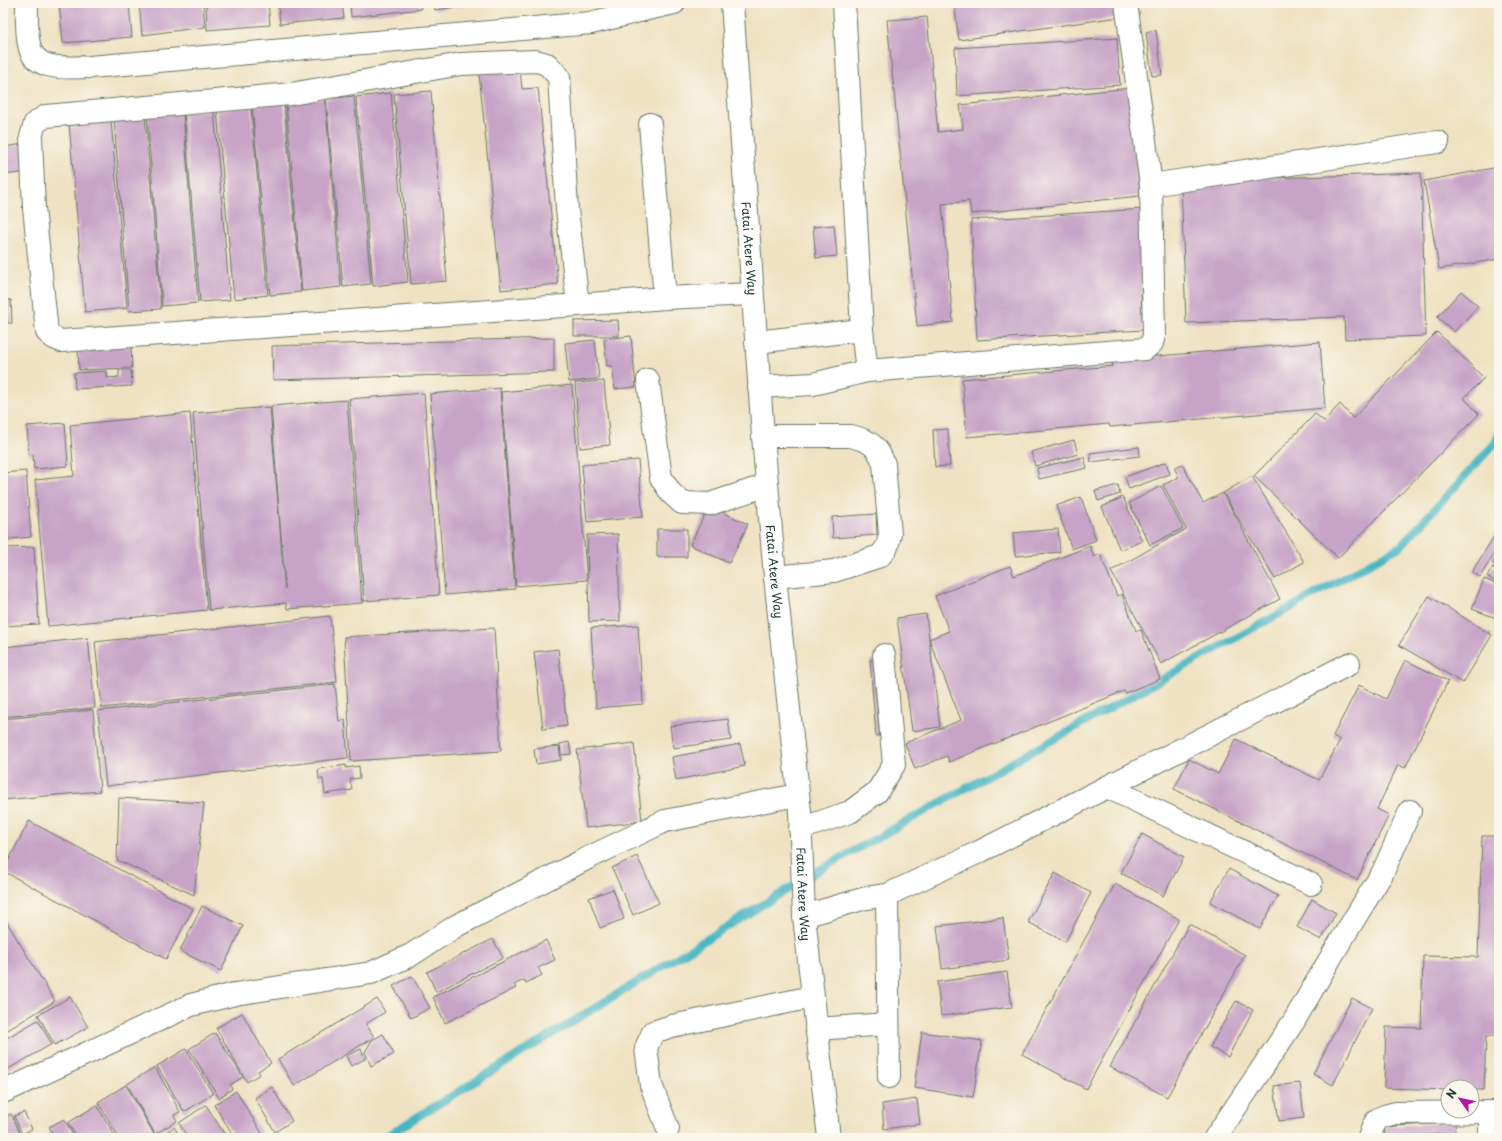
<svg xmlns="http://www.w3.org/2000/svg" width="1502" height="1141" font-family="'Playpen Sans',sans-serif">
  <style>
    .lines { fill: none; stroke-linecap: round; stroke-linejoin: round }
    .stream { stroke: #47b5c3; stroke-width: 8 }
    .building { fill: #c7a4c7 }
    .minor-casing { stroke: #687766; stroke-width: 24 }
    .minor { stroke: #fff; stroke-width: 22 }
    .labels { text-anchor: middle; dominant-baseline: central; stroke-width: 3.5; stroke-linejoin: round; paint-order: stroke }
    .street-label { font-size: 12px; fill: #1f3d34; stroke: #fbf7ec }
  </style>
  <rect width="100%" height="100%" fill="#fbf7ec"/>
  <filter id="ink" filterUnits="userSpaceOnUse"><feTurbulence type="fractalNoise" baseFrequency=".025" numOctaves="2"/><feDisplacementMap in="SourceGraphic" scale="8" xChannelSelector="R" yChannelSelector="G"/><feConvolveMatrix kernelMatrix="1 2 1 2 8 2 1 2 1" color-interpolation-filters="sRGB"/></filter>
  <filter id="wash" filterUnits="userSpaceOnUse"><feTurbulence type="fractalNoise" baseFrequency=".012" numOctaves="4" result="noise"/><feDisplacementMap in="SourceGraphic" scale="16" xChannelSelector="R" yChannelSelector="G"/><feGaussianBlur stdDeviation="0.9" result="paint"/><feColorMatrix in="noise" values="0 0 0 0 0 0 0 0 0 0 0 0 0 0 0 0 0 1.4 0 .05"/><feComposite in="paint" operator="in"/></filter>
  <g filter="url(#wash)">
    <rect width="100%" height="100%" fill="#efe2c2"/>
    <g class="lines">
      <!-- stream -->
      <path class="stream" d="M383,1138L821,869L1401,546L1495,443L1499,434"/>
    </g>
    <g id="blocks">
      <!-- building -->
      <path class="building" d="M59,3H129L132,37L63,43Z
        M139,3H203L205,27L142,35Z
        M206,3H268L270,25L207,30Z
        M278,3H342L344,18L280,24Z
        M350,3H420L421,9L351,17Z
        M434,3H463V6L435,10Z
        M954,3H1117L1119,17L959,40Z
        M927,17L938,132L963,129L960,105L1131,88L1148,179L1139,180L1140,196L971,214L969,201L942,204L953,322L917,326L887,20Z
        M1156,30L1162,75L1152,76L1146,32Z
        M1117,38L1120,85L957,96L955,48Z
        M520,69L522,89L538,88L558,284L501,290L479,73Z
        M431,91L447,281L411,284L394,94Z
        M391,93L408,282L373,286L356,97Z
        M354,96L371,284L343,287L326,99Z
        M325,99L341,287L302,291L286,103Z
        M284,102L301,292L270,295L252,106Z
        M251,107L268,295L234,299L217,110Z
        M214,110L230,300L200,302L184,112Z
        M183,113L198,303L162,306L147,116Z
        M145,116L161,309L129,311L114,119Z
        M111,120L127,308L85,312L69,123Z
        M24,144L28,172L3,175V147Z
        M1499,167V259L1439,269L1424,181Z
        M1421,173L1426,336L1345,339L1344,317L1186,323L1181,181Z
        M1144,209L1148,292L1141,293L1143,330L977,340L971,220Z
        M834,225L837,256L816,258L813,227Z
        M1461,291L1478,306L1454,332L1437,317Z
        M3,300H11L12,323H3Z
        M618,320L619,336H574V321Z
        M1437,332L1484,378L1464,398L1479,414L1338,558L1254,476L1315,414L1324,421L1340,404L1353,418Z
        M631,336L636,387L615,389L612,366H607L604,339Z
        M554,338V372L273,380L272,346Z
        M595,340L599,379L569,382L565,343Z
        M1320,342L1325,408L1110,427L1109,424L967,437L962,379L1113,366L1112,360Z
        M131,345L132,368L79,370L78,348Z
        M119,370H131L132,386L75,389L74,373L107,371V378L119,377Z
        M604,381L610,445L580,448L575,383Z
        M572,385L587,580L516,586L501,392Z
        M500,388L515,589L445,595L430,394Z
        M424,393L439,595L364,601L349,399Z
        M347,400L362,603L287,609L286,603L209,610L193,413L270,407L285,589L271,406Z
        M190,413L207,610L48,626L35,480L74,476L70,425Z
        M65,423L68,466L34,469L33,454L29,455L27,426Z
        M948,429L950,466L935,467L933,430Z
        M1074,440L1078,454L1035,466L1031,452Z
        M1139,447L1140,456L1091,462L1090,453Z
        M1084,457L1087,468L1039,479L1037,468Z
        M638,460L643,517L587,522L582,465Z
        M1166,462L1170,474L1129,489L1125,477Z
        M1182,464L1203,503L1223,493L1280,599L1161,664L1111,571L1186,529L1163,485L1179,477L1174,468Z
        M26,471L31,537L3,540V473Z
        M1252,476L1304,562L1275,579L1223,493Z
        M1118,485L1120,494L1098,501L1095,491Z
        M1161,486L1183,528L1150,545L1129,503Z
        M1081,497L1096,540L1072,549L1056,506Z
        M1123,497L1142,541L1120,550L1102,507Z
        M709,506L748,524L729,563L690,545Z
        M876,514L877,535L833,538L832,517Z
        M1499,528V545L1480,577L1472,572Z
        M657,529H687V557H657Z
        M1058,529L1060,552L1015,556L1013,533Z
        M618,534L620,621L589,622L587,535Z
        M1090,546L1094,557L1100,554L1117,596L1122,594L1136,631L1141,630L1160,679L1125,693L1124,691L949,762L947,756L915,769L905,743L961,720L929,639L949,631L935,596L1010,566L1014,576Z
        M34,547L39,624L3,626V548Z
        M1499,552V567L1492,563Z
        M1493,567L1499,571V580L1497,583L1487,576Z
        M1484,579L1499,585V619L1472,609Z
        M1429,596L1492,635L1463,683L1399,645Z
        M926,614L940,727L912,731L897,618Z
        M330,616L337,682L102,708L95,642Z
        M638,625L643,704L596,708L591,628Z
        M494,628L501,751L351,761L344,637Z
        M88,638L95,708L3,717V647Z
        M558,649L567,726L543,729L534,652Z
        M870,660H880L887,735L876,736Z
        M1405,660L1448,681L1405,768L1398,765L1377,809L1389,815L1357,880L1174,789L1189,759L1218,774L1236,739L1319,780L1340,740L1333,736L1359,685L1386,699Z
        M335,684L339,721L345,720L348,758L106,786L98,711Z
        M93,710L100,791L3,800V719Z
        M728,719L731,740L673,748L670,726Z
        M569,742L571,754L561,755L560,744Z
        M634,743L642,821L586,828L577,750Z
        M740,744L745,766L676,780L672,757Z
        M559,746L561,760L536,764L534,749Z
        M346,765V768L359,766L360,778L350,779L352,790L325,794L323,779H319L318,769Z
        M119,798L204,803L194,895L117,860Z
        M29,821L193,909L166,959L3,871Z
        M1142,834L1184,857L1163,896L1121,873Z
        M1482,836H1499V1036H1486L1484,1090H1472V1087H1448V1090L1384,1088L1386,1027L1421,1028L1423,956L1478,957Z
        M637,856L659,903L633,915L612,868Z
        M1229,869L1278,896L1260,929L1210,902Z
        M1055,873L1091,893L1065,942L1028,922Z
        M1115,884L1179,919L1086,1089L1022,1054Z
        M613,889L624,919L600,928L589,898Z
        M1312,899L1336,913L1321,940L1297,927Z
        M202,906L243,926L221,971L180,951Z
        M3,916L55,1001L3,1033Z
        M1003,918L1009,960L942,969L937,926Z
        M1189,924L1245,955L1167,1097L1110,1067Z
        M493,939L503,958L436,992L427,972Z
        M546,940L555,960L538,968L542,975L526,983L524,980L514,985L516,988L445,1023L433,997Z
        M1007,972L1012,1007L941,1016L937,982Z
        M412,976L430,1008L411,1018L393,986Z
        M70,997L88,1027L55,1045L38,1015Z
        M1352,998L1372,1008L1333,1085L1313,1074Z
        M377,999L385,1012L366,1024L374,1037L294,1086L278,1059Z
        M1236,1001L1253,1010L1228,1057L1210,1047Z
        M242,1013L271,1063L258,1071L260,1074L247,1082L216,1028Z
        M38,1020L52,1044L3,1072V1040Z
        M922,1032L982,1041L973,1097L914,1088Z
        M215,1033L243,1077L230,1085L232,1089L219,1098L189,1049Z
        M383,1034L394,1054L371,1066L365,1052L372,1040Z
        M186,1049L213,1094L184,1112L157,1066Z
        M361,1049L365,1059L351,1066L346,1056Z
        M155,1067L180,1112L174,1115L177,1121L155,1134L127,1084Z
        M1300,1083L1304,1118L1279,1121L1274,1086Z
        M126,1085L154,1134L147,1138H119L98,1102Z
        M272,1087L292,1121L275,1132L255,1098Z
        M236,1091L263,1135L258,1138H235L214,1105Z
        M917,1099L920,1124L884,1129L882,1104Z
        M97,1105L116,1138H77L68,1123Z
        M206,1105L227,1138H188L179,1123Z
        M24,1112L32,1129L22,1134L14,1116Z
        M11,1114L21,1136L16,1138H7L3,1129V1118Z
        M64,1119L75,1138H42L52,1132L49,1127Z
        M1455,1122L1456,1133L1385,1138L1384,1127Z
        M174,1127L181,1138H157Z"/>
    </g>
  </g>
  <g filter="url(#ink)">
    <use href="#blocks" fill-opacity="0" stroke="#687766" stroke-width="1"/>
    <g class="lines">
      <!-- minor casing -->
      <g class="minor-casing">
        <g id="minor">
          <path d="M27,3C27,16 26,31 29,44C33,73 70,67 90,67L591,23L639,11"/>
          <path d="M638,3L639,11L674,3"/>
          <path id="s1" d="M732,3L763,436L775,577L800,812L804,916L829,1138"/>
          <path d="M844,3L862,330L867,371"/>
          <path d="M1126,3L1151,185"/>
          <path d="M650,124L665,298"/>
          <path d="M578,305L567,209L559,77L547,64L536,61L461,64L291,94L46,116L35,123L31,137L34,208L47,332L54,338L61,341L578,305L665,298L752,294"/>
          <path d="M756,342L862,330"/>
          <path d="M648,380L661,478L671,493L682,503L710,504L767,485"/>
          <path d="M759,387L813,384L867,371L1145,349L1152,343L1154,335L1151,185L1438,142"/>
          <path d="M763,436H851C870,441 877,445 884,464L890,534L887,547L880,556L834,571L775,577"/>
          <path d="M1107,787L1311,884"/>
          <path d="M800,829L850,812L877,792L894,765L884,655"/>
          <path d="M887,895L889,1077"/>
          <path d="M804,916L866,898L887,895L981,851L1349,664"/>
          <path d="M816,1029L888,1024"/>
          <path d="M3,1092L191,1005L235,994L371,973L411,955L456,926L588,858L665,821L797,795"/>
          <path d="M668,1129L651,1085L646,1048L653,1032L672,1026L812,997"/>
          <path d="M1215,1138L1294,1021L1334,952L1383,872L1410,811"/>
          <path d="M1369,1138C1376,1118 1375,1118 1396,1113L1499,1112"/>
          <path d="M1490,1138V1112"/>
        </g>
      </g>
      <!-- minor -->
      <use href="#minor" class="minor"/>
    </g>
  </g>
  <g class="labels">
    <!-- street labels -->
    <g class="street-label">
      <text stroke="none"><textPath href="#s1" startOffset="246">Fatai Atere Way</textPath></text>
      <text stroke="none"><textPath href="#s1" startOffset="570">Fatai Atere Way</textPath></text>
      <text stroke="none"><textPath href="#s1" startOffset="894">Fatai Atere Way</textPath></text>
    </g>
  </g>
  <!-- margin -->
  <rect width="1502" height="1141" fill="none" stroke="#fbf7ec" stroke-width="16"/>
  <!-- north arrow -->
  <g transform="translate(1460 1099) rotate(303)"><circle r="19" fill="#fbf7ec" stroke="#a3ada2"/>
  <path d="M0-3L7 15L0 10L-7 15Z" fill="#b5179e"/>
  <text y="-6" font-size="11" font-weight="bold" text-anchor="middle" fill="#1f3d34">N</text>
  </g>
</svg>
